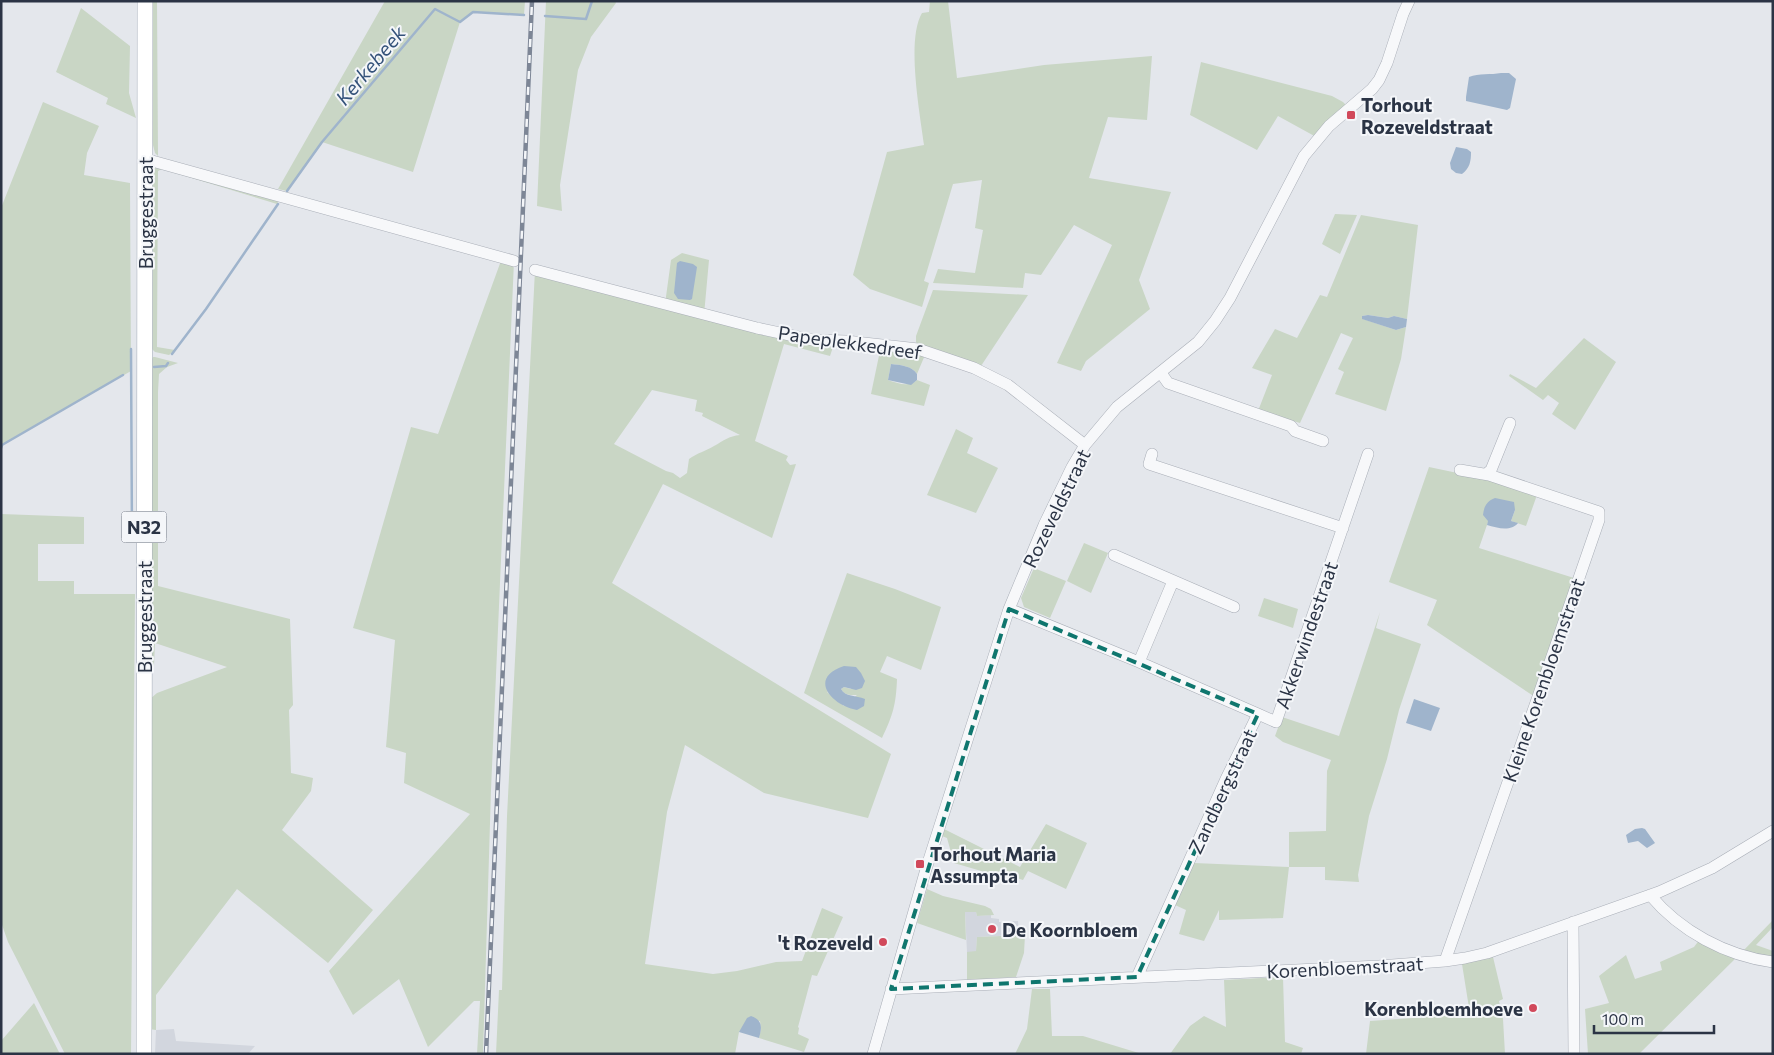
<svg xmlns="http://www.w3.org/2000/svg" width="1774" height="1055" font-family="Commissioner,sans-serif">
  <style>
    .built { fill: #d2d6de }
    .green { fill: #c9d6c5; fill-rule: evenodd }
    .water { fill: #9fb4cc }
    .lines { fill: none; stroke-linecap: round; stroke-linejoin: round }
    .stream { stroke: #9fb4cc; stroke-width: 2.5 }
    .minor-casing { stroke: #a9aeb7; stroke-width: 12 }
    .major-casing { stroke: #a3abb8; stroke-width: 16 }
    .minor { stroke: #f7f8fa; stroke-width: 11 }
    .major { stroke: #fff; stroke-width: 15 }
    .rail-casing { stroke: #7d8696; stroke-width: 4.5 }
    .rail { stroke: #f4f6f9; stroke-width: 2.5; stroke-dasharray: 8; stroke-linecap: butt }
    .marked { fill: none; stroke: #0f766e; stroke-width: 4; stroke-dasharray: 10 6; stroke-linejoin: round }
    .poi-dot { fill: #d1495b; stroke: #f4f6f9; stroke-width: 2 }
    .labels { text-anchor: middle; dominant-baseline: central; stroke-width: 4; stroke-linejoin: round; paint-order: stroke }
    .shield { fill: #f4f6f9; stroke: #676e7b; stroke-width: 1 }
    .shield-label { font-size: 18px; font-weight: bold; fill: #2b3445 }
    .poi-label { font-size: 19px; font-weight: bold; fill: #2b3445; stroke: #f4f6f9; text-anchor: start }
    .street-label { font-size: 19px; fill: #2b3445; stroke: #f4f6f9 }
    .water-label { font-size: 20px; font-style: italic; fill: #34527a; stroke: #f4f6f9 }
  </style>
  <rect width="100%" height="100%" fill="#e4e7ec"/>
  <!-- built -->
  <path class="built" d="M965,912H976L977,916L991,915V918L999,919V922L1018,921L1019,935L977,937L976,952H967Z
    M174,1029L176,1041L255,1046L248,1054H155L156,1030Z"/>
  <!-- green -->
  <path class="green" d="M152,1H157L158,156L155,153L152,141Z
    M385,1H525L524,15L473,12L460,22L413,172L322,142L287,191L278,189Z
    M546,1H615L616,3L591,37L578,70L560,185L562,211L537,206Z
    M930,1H948L957,78L1044,65L1152,56L1147,120L1108,117L1089,178L1171,192L1139,280L1150,309L1086,361L1081,371L1057,363L1112,245L1074,225L1041,275L1025,273L1023,288L933,283L938,269L975,273L983,230L975,228L982,180L953,184L924,281L929,283L922,307L870,289L853,275L887,152L924,145C920,113 906,40 922,13L929,12Z
    M81,8L130,46L129,93L136,118L106,104L108,98L56,72Z
    M1201,62L1332,96L1343,102L1350,109L1318,138L1278,116L1257,150L1190,115Z
    M43,102L99,126L87,153L84,175L130,183L131,371L2,445L1,448V208Z
    M152,166L280,198L277,204L162,169L158,171L157,347L175,350L169,355L155,352L152,349Z
    M1335,214L1357,215L1340,254L1322,244Z
    M1361,215L1418,225L1407,319L1394,316L1388,318L1368,315L1362,316L1363,319L1396,330L1406,327L1401,359L1386,411L1335,394L1344,372L1338,369L1353,338L1341,333L1300,423L1258,411L1272,375L1252,368L1275,329L1297,338L1320,295L1327,297Z
    M682,253L709,260L704,315L835,341L830,356L784,344L755,441L788,456L786,460L790,465L796,464L772,538L663,484L612,583L891,754L868,818L764,793L685,745L667,812L645,964L713,974L737,971L776,962L802,961L822,908L843,917L817,976L812,975L798,1027L799,1028L798,1034L809,1039L804,1052L759,1038L761,1029L760,1021L739,1032L735,1054H496L499,990H502L507,816L535,270L665,304L671,260ZM652,390L697,400L695,411L703,413L702,416L740,435C729,436 723,441 714,446C706,451 697,453 689,459L687,473L680,478L673,473L666,471L614,444Z
    M502,258L514,261L491,790L483,1054H477L480,1001H474L428,1047L399,979L353,1015L329,971L470,814L404,783L406,753L386,747L395,640L353,628L411,427L438,434Z
    M933,290L1028,295L981,366L919,346L916,342V336Z
    M1584,338L1616,362L1575,430L1552,414L1559,403L1548,395L1543,400L1509,376L1510,374L1536,388Z
    M881,346L925,355L917,374C912,366 901,365 891,364L888,380C897,383 909,388 917,380L930,385L924,406L871,394Z
    M153,357H155L178,363L167,367L159,374L158,392V586L290,619L293,705L289,710L291,773L313,778L311,791L282,830L373,910L328,963L237,889L156,995V1030L149,1029L150,699L157,693L227,667L155,643L154,666L152,665L150,591C154,579 153,567 150,556L151,361Z
    M956,429L973,438L967,453L998,468L976,513L927,495Z
    M1429,467L1486,479L1537,495L1526,526L1511,521L1515,510L1488,522L1479,548L1574,578L1535,697L1427,625L1437,600L1389,582Z
    M1,514L84,517V544H38V581H74V594H135L131,1054H65L8,942L1,922Z
    M1084,543L1108,553L1091,593L1067,581Z
    M1034,568L1066,581L1050,618L1024,607L1021,598Z
    M847,573L895,589L941,607L921,670L887,656L880,672L897,679C896,705 893,715 882,738L804,693ZM861,673L851,689L844,687L841,689C845,696 850,695 857,695L844,706L827,692Z
    M1264,598L1298,609L1293,628L1258,616Z
    M1380,612L1376,628L1421,644L1399,710L1387,759L1369,816L1358,875L1359,882L1325,880V867H1289L1283,918L1219,920V910L1204,941L1179,934L1186,910L1175,905L1194,863L1289,867V832L1326,831L1327,771L1331,760L1283,742L1275,736L1282,717L1339,736Z
    M1046,824L1087,843L1066,889L1028,871L1023,880L1007,875L1005,878L954,863L947,838L942,836L944,829L1020,867Z
    M927,889L943,896L985,906L991,909L994,915L977,916L976,912H965L966,940L917,923Z
    M1773,920V927L1756,945L1773,951V957L1742,952Z
    M1025,935L1024,953L1016,977L967,980V952L976,951L977,937Z
    M1700,939L1737,957L1639,1054H1588L1585,1009L1609,1003L1599,976L1626,955L1635,979L1662,970L1660,962L1694,947Z
    M1493,957L1503,999L1499,1001L1503,1019L1505,1054H1366L1370,1021L1470,1014L1462,964Z
    M1283,977L1285,1042L1303,1048L1301,1054H1170L1190,1026L1204,1016L1226,1027L1224,980Z
    M1032,989H1050L1052,1036H1083L1142,1054H1015L1027,1029Z
    M34,1003L60,1054H1V1041Z"/>
  <!-- water -->
  <path class="water" d="M1501,73H1509L1516,79L1510,108L1507,110L1466,101V97L1469,77C1479,73 1491,75 1501,73Z
    M1456,147L1467,149L1471,152C1471,161 1470,168 1462,174L1456,173L1451,169L1450,163Z
    M680,261L693,264L697,267L692,299L690,300L678,299L674,293L677,263Z
    M1368,315L1388,318L1394,316L1407,319L1406,327L1396,330L1362,319V316Z
    M891,364C901,365 912,366 917,374V380L911,385L888,380Z
    M1495,498L1514,502L1515,510L1511,521L1518,523C1511,532 1497,528 1487,525L1488,521L1483,515C1484,506 1487,501 1495,498Z
    M844,666L856,667L861,673L865,681L862,688L856,690L844,687L841,689C845,697 856,695 865,699L864,706L857,710C832,706 807,678 844,666Z
    M1414,699L1440,708L1431,731L1406,723Z
    M1642,828L1645,829L1655,843L1647,848L1638,841L1628,843L1626,835L1635,829Z
    M751,1016C763,1020 762,1028 759,1038L739,1032L747,1018Z"/>
  <g class="lines">
    <!-- stream -->
    <path class="stream" d="M545,16L586,19L592,1
      M287,191L322,142L435,9L460,22L473,12L524,15
      M131,349L132,539
      M172,354L206,309L278,204
      M154,367L166,366L168,363
      M1,448L2,445L123,375"/>
    <!-- minor casing -->
    <g class="minor-casing">
      <path id="minor" d="M145,159L514,261
        M535,270L757,328L813,340L846,341L918,349L974,368L1008,385L1085,445
        M1161,373L1168,383L1291,426L1295,431L1323,441
        M1152,454L1149,464L1343,528
        M1486,474L1491,470L1510,423
        M1114,555L1234,607
        M1009,609L1139,662L1258,714L1226,779L1137,977
        M1139,662L1173,581
        M1258,714L1276,722L1368,454
        M1650,895C1680,931 1726,956 1773,962
        M1573,922L1574,1054
        M1445,961L1540,691L1599,520V512L1489,475L1460,470
        M891,989L1379,966L1445,961L1465,958L1487,953L1659,892L1712,868L1773,831
        M873,1054L927,866L1009,609L1044,525L1072,467L1085,445L1117,407L1198,342L1215,321L1230,298L1304,156L1329,126L1372,89L1379,80L1387,63L1403,14L1409,1"/>
    </g>
    <!-- major casing -->
    <g class="major-casing">
      <path id="major" d="M144,1054L145,1"/>
    </g>
    <!-- minor -->
    <use href="#minor" class="minor"/>
    <!-- major -->
    <use href="#major" class="major"/>
    <!-- rail casing -->
    <g class="rail-casing">
      <path id="rail" d="M486,1054L532,1"/>
    </g>
    <!-- rail -->
    <use href="#rail" class="rail"/>
  </g>
  <!-- marked area -->
  <path class="marked" d="M1009,609L1258,714L1137,977L891,989Z"/>
  <!-- markers -->
  <g class="poi-dot">
    <rect x="1346" y="110" width="10" height="10" rx="2.5"/>
    <rect x="915" y="859" width="10" height="10" rx="2.5"/>
    <circle cx="992" cy="929" r="5"/>
    <circle cx="883" cy="942" r="5"/>
    <circle cx="1533" cy="1008" r="5"/>
  </g>
  <g class="labels">
    <!-- shield labels -->
    <rect class="shield" x="121.5" y="511.5" width="45" height="31" rx="4"/>
    <g class="shield-label">
      <text x="144" y="527">N32</text>
    </g>
    <!-- poi labels -->
    <g class="poi-label">
      <text x="1361" y="104">Torhout<tspan x="1361" dy="22">Rozeveldstraat</tspan></text>
      <text x="930" y="853">Torhout Maria<tspan x="930" dy="22">Assumpta</tspan></text>
      <text x="1002" y="929">De Koornbloem</text>
      <text x="873" y="942" text-anchor="end">'t Rozeveld</text>
      <text x="1523" y="1008" text-anchor="end">Korenbloemhoeve</text>
    </g>
    <!-- street labels -->
    <g class="street-label">
      <text transform="translate(145 213) rotate(-90)">Bruggestraat</text>
      <text transform="translate(850 342) rotate(8)">Papeplekkedreef</text>
      <text transform="translate(1056 508) rotate(-64)">Rozeveldstraat</text>
      <text transform="translate(144 617) rotate(-90)">Bruggestraat</text>
      <text transform="translate(1306 635) rotate(-71)">Akkerwindestraat</text>
      <text transform="translate(1543 680) rotate(-71)">Kleine Korenbloemstraat</text>
      <text transform="translate(1222 791) rotate(-65)">Zandbergstraat</text>
      <text transform="translate(1345 967) rotate(-3)">Korenbloemstraat</text>
    </g>
    <!-- water labels -->
    <g class="water-label">
      <text transform="translate(370 65) rotate(-50)">Kerkebeek</text>
    </g>
  </g>
  <!-- border -->
  <rect width="1774" height="1055" fill="none" stroke="#2b3445" stroke-width="5"/>
  <!-- scale -->
  <path d="M1594 1025v8h120v-8" fill="none" stroke="#2b3445" stroke-width="2.5"/>
  <text x="1602" y="1025" font-size="15" fill="#2b3445" stroke="#f4f6f9" stroke-width="4" paint-order="stroke">100 m</text>
</svg>
